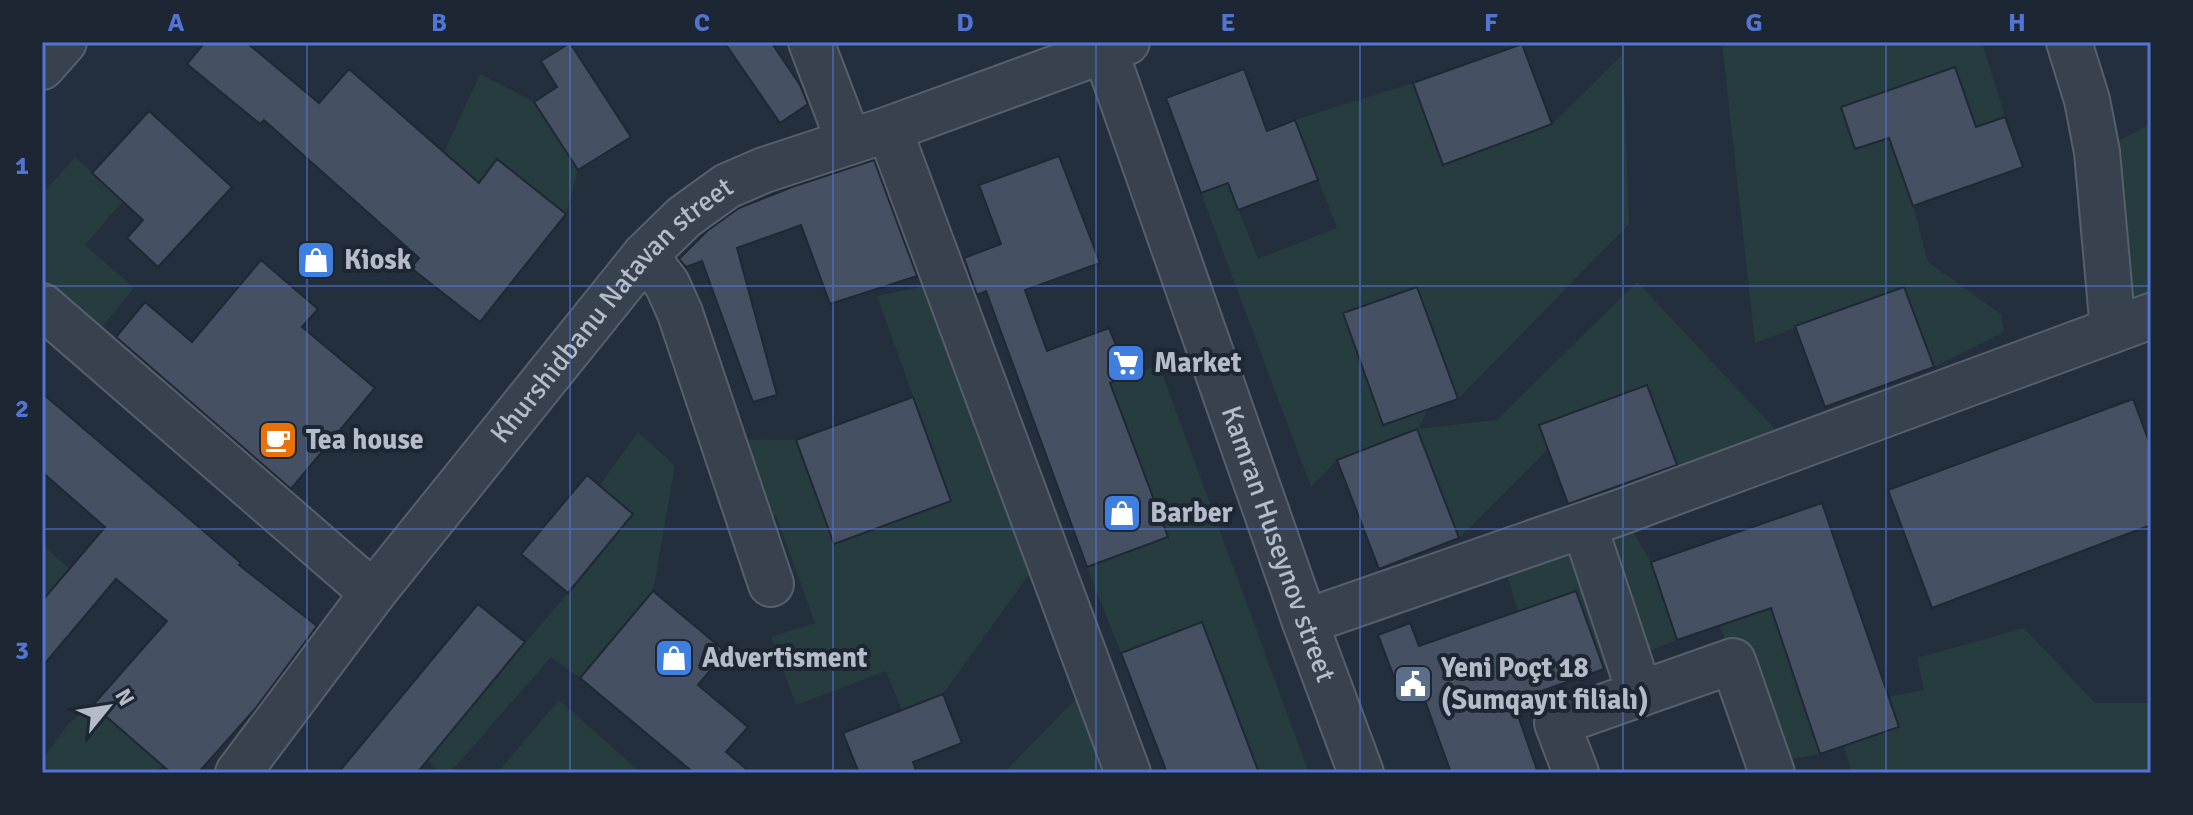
<svg xmlns="http://www.w3.org/2000/svg" width="2193" height="815" font-family="Signika,sans-serif">
  <style>
    .green { fill: #263c3f }
    .building { fill: #455162; stroke: #1f2835; stroke-width: 2 }
    .lines { fill: none; stroke-linecap: round; stroke-linejoin: round }
    .minor-casing { stroke: #565f6c; stroke-width: 48 }
    .minor { stroke: #38414e; stroke-width: 44 }
    .grid { fill: none; stroke: #5274d3; stroke-width: 2; stroke-opacity: 0.55 }
    .labels { text-anchor: middle; dominant-baseline: central; stroke-width: 8; stroke-linejoin: round; paint-order: stroke }
    .poi-label { font-size: 28px; font-weight: bold; fill: #b4bcc9; stroke: #1d2633; text-anchor: start }
    .street-label { font-size: 28px; fill: #b4bcc9; stroke: #1d2633 }
    .neatline { fill: none; stroke: #5274d3; stroke-width: 3 }
    .grid-label { font-size: 26px; text-anchor: middle; font-weight: bold; fill: #5274d3 }
  </style>
  <rect width="100%" height="100%" fill="#242f3e"/>
  <!-- green -->
  <path class="green" d="M1722,42H1982L2005,117L1976,127L1875,96L1841,107L1855,149L1889,138L1913,206L1928,262L2001,314L2004,332L1934,367L1904,287L1755,343Z
    M1623,54L1629,224L1458,399L1417,287L1343,313L1383,425L1428,409L1418,429L1497,420L1637,282L1775,429L1678,466L1647,386L1540,425L1548,449L1459,538L1417,430L1337,460L1311,487L1201,193L1228,183L1258,259L1337,228L1295,120L1413,83L1443,164L1552,124Z
    M480,74L534,102L578,170L566,214L498,159L473,190L444,152Z
    M2151,124V316L2113,330L2097,152Z
    M75,157L123,201L85,245L134,288L98,332L42,282V194Z
    M930,285L1046,551L943,694L902,710L886,671L796,705L771,637L815,623L776,515L732,531L698,439L796,440L835,544L951,501L877,296Z
    M1159,365L1309,773H1259L1202,623L1121,653L1087,567L1168,537L1110,383Z
    M638,432L675,466L653,591L580,678L551,657L450,773H441L427,760L633,515L599,486Z
    M1621,512L1651,562L1677,640L1603,669L1518,611L1501,555Z
    M42,545L70,569L42,601Z
    M1771,608L1820,754L1768,763L1720,626Z
    M2024,628L2095,703H2151V773H1852L1844,746L1899,727L1889,697L1924,690L1917,658Z
    M1094,680L1128,773H1004Z
    M559,700L639,771L637,773H497Z
    M93,705L163,767L145,773H53L42,765V760L69,723Z"/>
  <!-- building -->
  <path class="building" d="M205,42H246L319,103L349,69L479,183L497,159L566,214L480,322L411,268L419,258L264,120L260,124L187,64Z
    M724,42H771L800,85L808,104L780,123Z
    M570,43L631,137L578,170L534,102L557,87L541,61Z
    M1522,44L1552,124L1443,165L1413,83Z
    M1955,67L1976,127L2005,117L2023,167L1913,206L1889,138L1855,149L1841,107Z
    M1244,69L1267,131L1295,120L1318,180L1238,210L1228,183L1201,193L1166,98Z
    M149,111L232,187L158,267L127,238L143,220L92,173Z
    M1059,156L1100,263L1025,290L1047,351L1109,328L1128,376L1110,383L1168,537L1087,567L986,291L977,295L964,258L1001,244L979,185Z
    M874,160L917,276L830,304L801,225L737,248L777,395L753,402L702,261L686,267L679,259L707,231L739,208L792,187Z
    M261,260L318,309L302,327L375,388L291,489L116,337L145,302L192,342Z
    M1417,287L1458,399L1383,425L1343,313Z
    M1904,287L1934,367L1825,407L1795,326Z
    M1647,385L1677,465L1568,504L1539,425Z
    M42,393L241,563L239,565L317,626L255,709L198,773H171L93,705L167,621L116,579L42,667V601L105,527L42,472Z
    M913,397L951,501L834,544L796,440Z
    M2133,399L2151,447V525L1932,608L1888,490Z
    M1417,429L1459,538L1379,569L1337,460Z
    M587,475L633,514L568,593L521,554Z
    M1822,503L1899,727L1820,754L1771,608L1677,640L1651,562Z
    M653,591L726,652L698,685L748,727L726,752L751,773H694L580,678Z
    M1576,591L1604,669L1513,701L1538,773H1451L1414,670L1394,677L1378,635L1410,623L1419,646Z
    M478,604L525,642L417,773H338Z
    M1202,622L1259,773H1167L1121,653Z
    M943,694L962,743L913,762L917,773H859L843,733Z"/>
  <g class="lines">
    <!-- minor casing -->
    <g class="minor-casing">
      <g id="minor">
        <path d="M811,42L849,142"/>
        <path id="s1" d="M1102,42L1305,622L1361,773"/>
        <path d="M2069,42L2087,100L2097,152L2113,330"/>
        <path d="M42,67L64,42"/>
        <path d="M889,129L1128,773"/>
        <path d="M645,255L667,284L680,313L771,584"/>
        <path d="M42,306L373,593"/>
        <path d="M1584,525L1640,694"/>
        <path d="M1305,622L1621,512L2151,316"/>
        <path id="s2" d="M238,773L373,593L645,255L684,217L727,186L764,170L889,129L1127,42"/>
        <path d="M1576,773L1557,723L1733,661L1772,773"/>
      </g>
    </g>
    <!-- minor -->
    <use href="#minor" class="minor"/>
  </g>
  <!-- grid -->
  <path class="grid" d="M307,42V773M570,42V773M833,42V773M1096,42V773M1360,42V773M1623,42V773M1886,42V773M42,286H2151M42,529H2151"/>
  <!-- icons -->
  <defs>
    <g id="shop-square" transform="scale(2)"><rect x="-9" y="-9" width="18" height="18" rx="4" fill="#3f7fe0" stroke="#1d2633"/><path d="M-5-2.5h2.3a2.7 3.5 0 0 1 5.4 0H5L5.5 6h-11ZM-1.5-2.5h3a1.5 2.3 0 0 0-3 0Z" fill="#fff"/></g>
    <g id="supermarket-square" transform="scale(2)"><rect x="-9" y="-9" width="18" height="18" rx="4" fill="#3f7fe0" stroke="#1d2633"/><path d="M-6-5.5h2.5l.6 2H6L4.5 2H-2.5L-4.4-4H-6ZM-1.5 3.2a1.3 1.3 0 1 0 .1 0ZM3 3.2a1.3 1.3 0 1 0 .1 0Z" fill="#fff"/></g>
    <g id="cafe-square" transform="scale(2)"><rect x="-9" y="-9" width="18" height="18" rx="4" fill="#e8710a" stroke="#1d2633"/><path d="M-5.5-4.5H6V0H3Q3 3.5 0 3.5H-2.5Q-5.5 3.5-5.5 0ZM3-3.2v2h1.7v-2ZM-6 4.5H4V6H-6Z" fill="#fff"/></g>
    <g id="civic-square" transform="scale(2)"><rect x="-9" y="-9" width="18" height="18" rx="4" fill="#5c6f8a" stroke="#1d2633"/><path d="M-.6-6.5H3V-4.5H.6V-3L4-1V1h2V6H-6V1h2V-1L-.6-3ZM-1.2 2.5V6h2.4V2.5Z" fill="#fff"/></g>
  </defs>
  <g fill-rule="evenodd">
    <use href="#shop-square" x="316" y="260"/>
    <use href="#supermarket-square" x="1126" y="363"/>
    <use href="#cafe-square" x="278" y="440"/>
    <use href="#shop-square" x="1122" y="513"/>
    <use href="#shop-square" x="674" y="658"/>
    <use href="#civic-square" x="1413" y="684"/>
  </g>
  <g class="labels">
    <!-- poi labels -->
    <g class="poi-label">
      <text x="344" y="260">Kiosk</text>
      <text x="1154" y="363">Market</text>
      <text x="306" y="440">Tea house</text>
      <text x="1150" y="513">Barber</text>
      <text x="702" y="658">Advertisment</text>
      <text x="1441" y="668">Yeni Poçt 18<tspan x="1441" dy="32">(Sumqayıt filialı)</tspan></text>
    </g>
    <!-- street labels -->
    <g class="street-label">
      <text stroke="none"><textPath href="#s2" startOffset="596">Khurshidbanu Natavan street</textPath></text>
      <text stroke="none"><textPath href="#s1" startOffset="532">Kamran Huseynov street</textPath></text>
    </g>
  </g>
  <!-- border -->
  <rect width="2193" height="815" fill="none" stroke="#1d2633" stroke-width="88"/>
  <!-- north arrow -->
  <g transform="translate(108 707) rotate(60)" stroke="#1d2633" stroke-width="6" paint-order="stroke">
  <path d="M0-6L14 30L0 20L-14 30Z" fill="#b4bcc9"/>
  <text y="-12" font-size="22" font-weight="bold" text-anchor="middle" fill="#b4bcc9">N</text>
  </g>
  <rect x="44" y="44" width="2105" height="727" class="neatline"/>
  <g class="grid-label">
    <text x="176" y="31">A</text>
    <text x="439" y="31">B</text>
    <text x="702" y="31">C</text>
    <text x="965" y="31">D</text>
    <text x="1228" y="31">E</text>
    <text x="1491" y="31">F</text>
    <text x="1754" y="31">G</text>
    <text x="2017" y="31">H</text>
    <text x="22" y="174">1</text>
    <text x="22" y="417">2</text>
    <text x="22" y="659">3</text>
  </g>
</svg>
